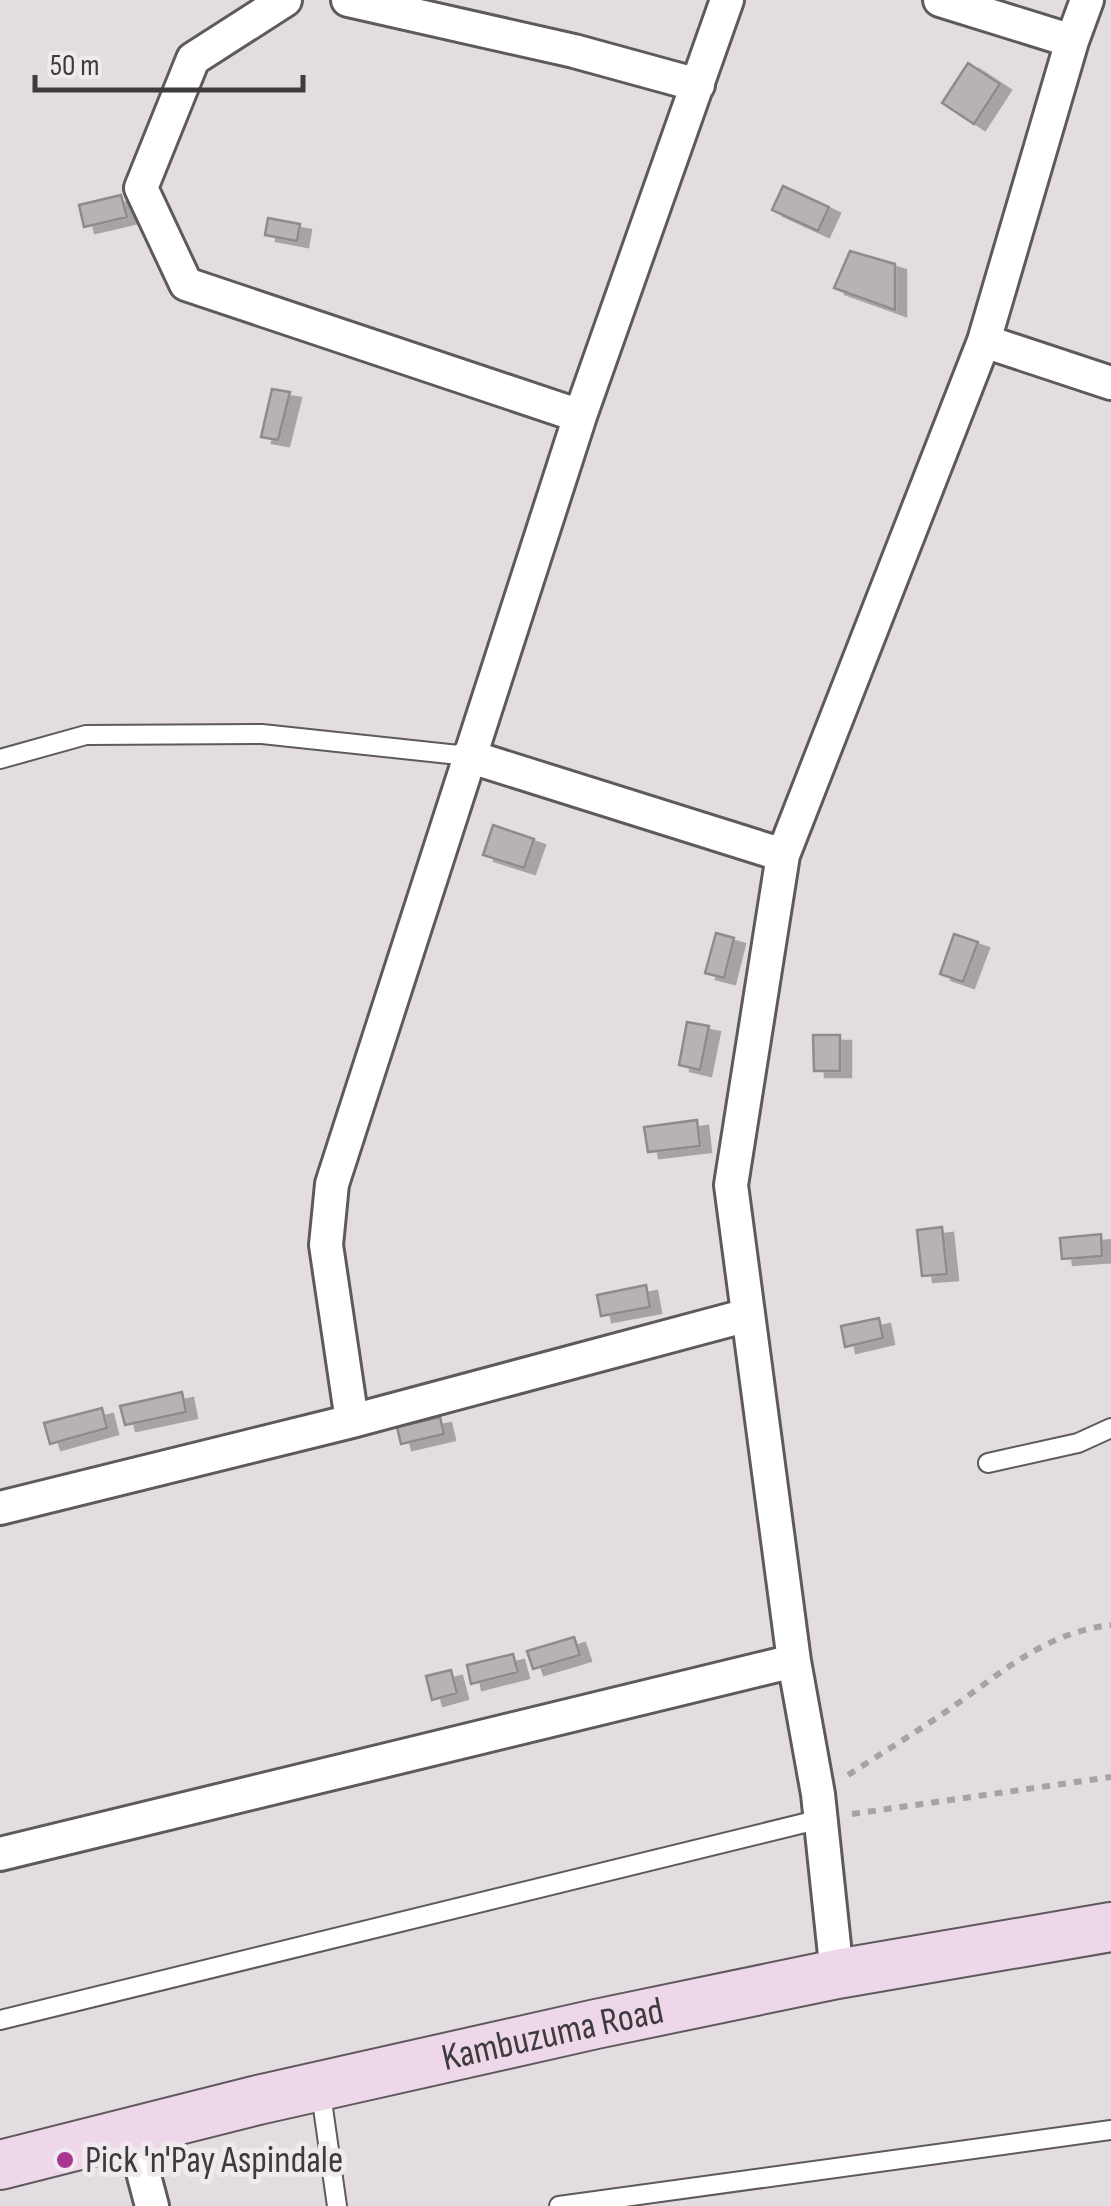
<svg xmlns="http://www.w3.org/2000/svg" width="1111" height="2206" font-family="'Sofia Sans Condensed',sans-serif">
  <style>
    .building { fill: #b7b2b6; stroke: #8f8a8d; stroke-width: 2.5; filter: url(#shadow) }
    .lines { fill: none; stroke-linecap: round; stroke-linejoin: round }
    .lane-casing { stroke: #5e595c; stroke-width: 22 }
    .street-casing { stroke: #5e595c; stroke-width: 38 }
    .secondary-casing { stroke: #5e595c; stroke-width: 52 }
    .path { stroke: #a7a2a5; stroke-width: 6; stroke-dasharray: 8 8; stroke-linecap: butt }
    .lane { stroke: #fff; stroke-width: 18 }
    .street { stroke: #fff; stroke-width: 32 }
    .secondary { stroke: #eed7e8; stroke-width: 48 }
    .poi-dot { fill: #a9358f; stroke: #f0eaee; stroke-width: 4 }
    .labels { text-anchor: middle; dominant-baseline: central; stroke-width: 10; stroke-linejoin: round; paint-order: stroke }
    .street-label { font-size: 38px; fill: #3d3b3c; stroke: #f0eaee }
    .poi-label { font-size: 38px; fill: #3d3b3c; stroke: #f0eaee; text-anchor: start }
  </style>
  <defs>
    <filter id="shadow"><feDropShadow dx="11" dy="6" stdDeviation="0" flood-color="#0004"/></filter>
  </defs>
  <rect width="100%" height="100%" fill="#e3dde1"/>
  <!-- building -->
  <path class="building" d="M968,63L1000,84L974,124L942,103Z
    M783,186L829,207L818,231L772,210Z
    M121,195L127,217L84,227L79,205Z
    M268,218L300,224L297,241L265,235Z
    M850,251L895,264V310L834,288Z
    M272,389L290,392L278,440L261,437Z
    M493,825L534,839L524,868L483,855Z
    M716,933L734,938L724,978L705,973Z
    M954,934L978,942L963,982L940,974Z
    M687,1022L709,1026L700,1070L679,1065Z
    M813,1035H840V1071H814Z
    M697,1120L700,1146L648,1152L644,1127Z
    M942,1227L947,1274L922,1276L917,1230Z
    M1101,1234L1102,1256L1062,1259L1060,1238Z
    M646,1285L650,1307L601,1316L597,1295Z
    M879,1318L883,1338L845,1347L841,1326Z
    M182,1392L186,1412L125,1425L120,1406Z
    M102,1408L107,1428L50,1444L44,1423Z
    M440,1417L444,1434L401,1444L397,1427Z
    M574,1637L580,1655L533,1669L527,1651Z
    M513,1654L518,1672L471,1684L467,1665Z
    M451,1670L457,1693L432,1700L426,1676Z"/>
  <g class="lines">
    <!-- lane casing -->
    <g class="lane-casing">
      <path id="lane" d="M0,759L86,735L262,734L468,756
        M988,1463L1078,1443L1111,1428
        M0,2020L821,1819
        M320,2087L337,2206
        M559,2206L1111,2130"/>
    </g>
    <!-- street casing -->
    <g class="street-casing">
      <path id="street" d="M285,0L193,59L141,188L186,284L580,416
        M348,0L574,51L698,85
        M940,0L1072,41
        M984,341L1111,383
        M468,756L783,855
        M352,1421L326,1245L332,1184L580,416L727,0
        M0,1508L352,1421L748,1315
        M0,1854L794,1661
        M837,1974L818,1794L794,1661L731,1185L783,855L984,341L1072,41L1087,0
        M133,2134L152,2206"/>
    </g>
    <!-- secondary casing -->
    <g class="secondary-casing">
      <g id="secondary">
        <path id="s1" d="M0,2165L258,2100L596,2024L837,1974L1111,1927"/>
      </g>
    </g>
    <!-- path -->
    <path class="path" d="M848,1775C879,1755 910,1736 941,1715C996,1678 1041,1633 1111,1625
      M852,1814L1111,1777"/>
    <!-- lane -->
    <use href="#lane" class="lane"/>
    <!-- street -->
    <use href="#street" class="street"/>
    <!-- secondary -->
    <use href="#secondary" class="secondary"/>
  </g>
  <!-- markers -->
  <circle class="poi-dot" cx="65" cy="2160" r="10"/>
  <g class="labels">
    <!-- street labels -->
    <g class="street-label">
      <text stroke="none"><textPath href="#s1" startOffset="568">Kambuzuma Road</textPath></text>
    </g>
    <!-- poi labels -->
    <g class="poi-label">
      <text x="85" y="2160">Pick 'n'Pay Aspindale</text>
    </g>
  </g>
  <!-- scale -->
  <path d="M35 75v15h268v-15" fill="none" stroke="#3d3b3c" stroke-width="5"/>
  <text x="50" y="75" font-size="30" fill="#3d3b3c" stroke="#f0eaee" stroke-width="8" paint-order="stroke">50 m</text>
</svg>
